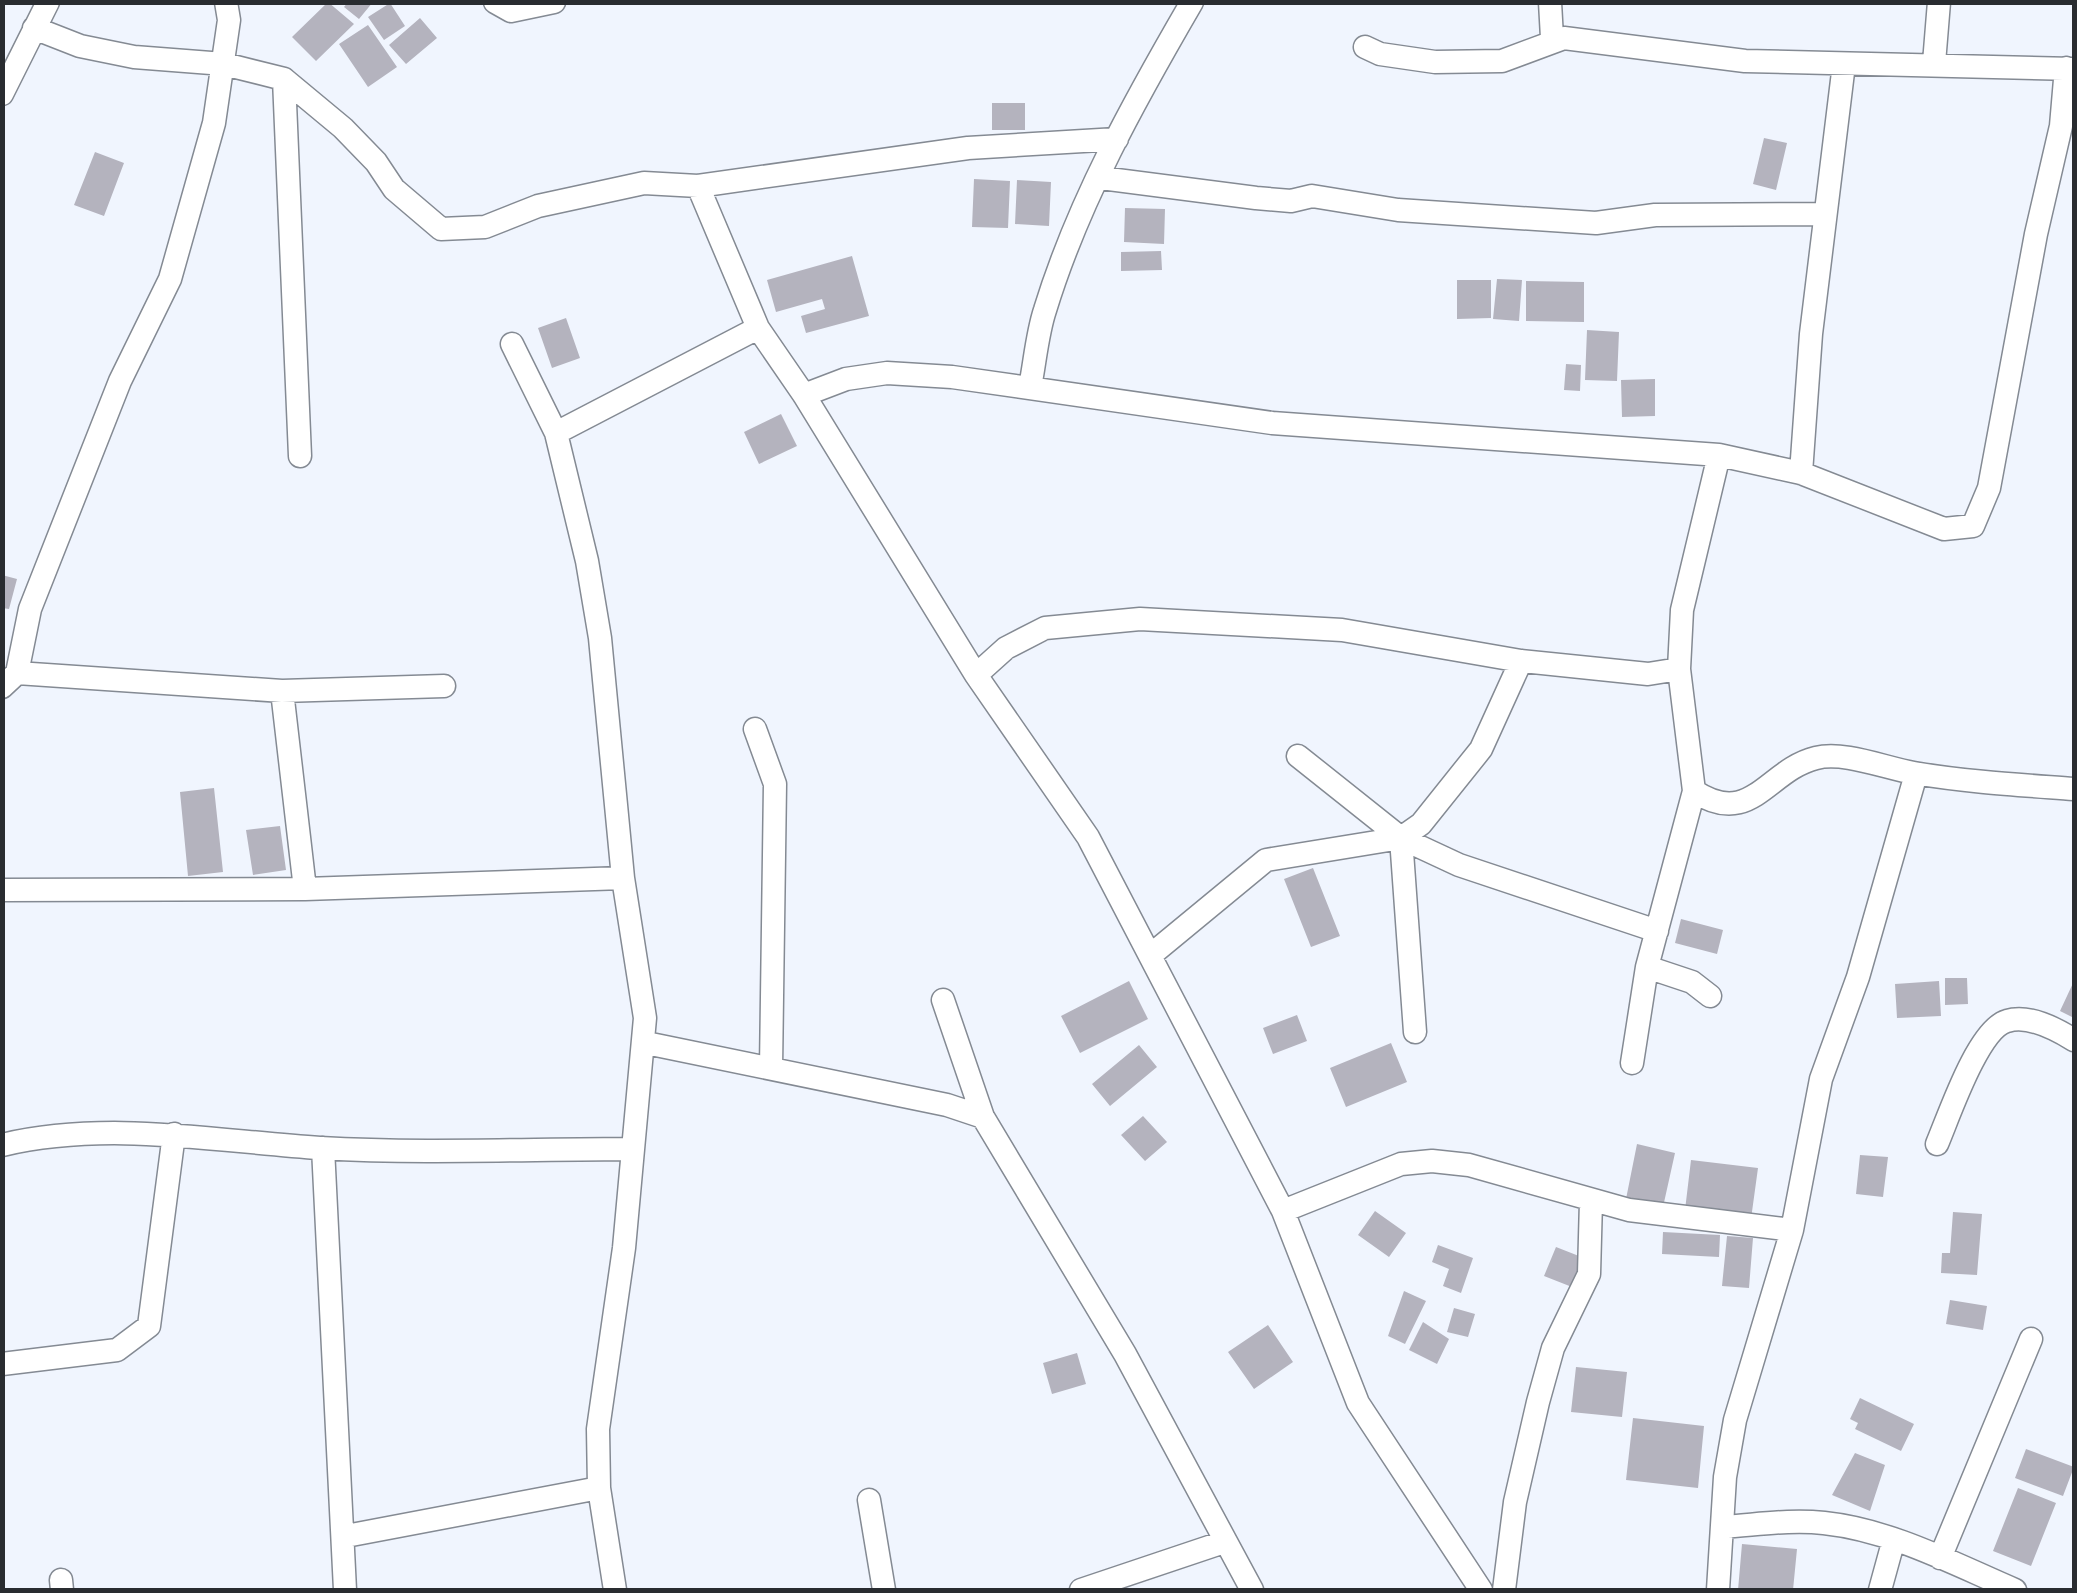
<svg xmlns="http://www.w3.org/2000/svg" width="2077" height="1593" font-family="Cabin,sans-serif">
  <style>
    .building { fill: #b4b3be }
    .lines { fill: none; stroke-linecap: round; stroke-linejoin: round }
    .minor-casing { stroke: #848a93; stroke-width: 25 }
    .minor { stroke: #fff; stroke-width: 22 }
  </style>
  <rect width="100%" height="100%" fill="#f0f5fe"/>
  <!-- building -->
  <path class="building" d="M328,2L354,24L316,61L292,37Z
    M348,2H373L359,19L344,7Z
    M390,3L405,26L384,40L368,17Z
    M420,18L437,38L406,64L389,45Z
    M368,25L397,67L368,87L339,44Z
    M992,103H1025V130H992Z
    M1764,138L1787,143L1776,190L1753,184Z
    M95,152L124,163L104,216L74,205Z
    M974,179L1010,181L1008,228L972,227Z
    M1017,180L1051,182L1049,226L1015,224Z
    M1125,208L1165,209L1164,244L1124,242Z
    M1161,251L1162,270L1121,271V252Z
    M852,256L869,316L806,333L801,316L825,309L822,299L776,312L767,280Z
    M1497,279L1522,280L1519,321L1493,319Z
    M1457,280H1491V318L1457,319Z
    M1526,281L1584,282V322L1526,321Z
    M566,318L580,358L552,368L538,328Z
    M1587,330L1619,332L1617,381L1585,380Z
    M1566,364L1581,365L1580,391L1564,390Z
    M1655,379V416L1622,417L1621,380Z
    M781,414L797,446L759,464L744,432Z
    M2,575L17,579L9,609L2,608Z
    M214,788L223,872L188,876L180,792Z
    M280,826L286,870L253,875L246,830Z
    M1313,868L1340,936L1311,947L1284,879Z
    M1681,919L1723,930L1717,954L1675,943Z
    M1945,978H1967L1968,1004L1945,1005Z
    M1129,981L1148,1019L1080,1053L1061,1016Z
    M1939,981L1941,1016L1897,1018L1895,984Z
    M2074,981V1018L2060,1011Z
    M1297,1015L1307,1041L1273,1054L1263,1028Z
    M1391,1043L1407,1082L1346,1107L1330,1068Z
    M1139,1045L1157,1067L1110,1106L1092,1084Z
    M1143,1116L1167,1142L1145,1161L1121,1135Z
    M1637,1144L1675,1153L1663,1207L1626,1199Z
    M1860,1155L1888,1157L1883,1197L1856,1194Z
    M1691,1160L1758,1168L1751,1219L1685,1210Z
    M1375,1211L1406,1233L1389,1257L1358,1235Z
    M1953,1212L1982,1214L1977,1275L1941,1273L1942,1253H1950Z
    M1663,1232L1720,1235L1719,1257L1662,1254Z
    M1727,1236L1753,1238L1749,1288L1722,1286Z
    M1438,1245L1473,1258L1461,1293L1443,1286L1449,1269L1432,1262Z
    M1556,1247L1584,1258L1572,1287L1544,1276Z
    M1404,1291L1426,1301L1405,1344L1388,1336Z
    M1950,1300L1987,1306L1983,1330L1946,1324Z
    M1454,1308L1475,1314L1468,1337L1447,1332Z
    M1423,1322L1449,1339L1437,1364L1409,1350Z
    M1268,1325L1293,1362L1254,1389L1228,1352Z
    M1077,1353L1086,1384L1052,1394L1043,1363Z
    M1576,1367L1627,1372L1622,1417L1571,1412Z
    M1860,1398L1914,1424L1901,1451L1855,1429L1858,1423L1850,1419Z
    M1633,1418L1704,1426L1698,1488L1626,1480Z
    M2026,1449L2074,1467L2063,1496L2015,1478Z
    M1855,1453L1885,1465L1870,1511L1832,1495Z
    M2018,1488L2056,1503L2031,1566L1993,1551Z
    M1742,1544L1797,1549L1793,1590H1738Z"/>
  <g class="lines">
    <!-- minor casing -->
    <g class="minor-casing">
      <path id="minor" d="M495,2L511,11L554,2
        M1550,2L1552,38
        M34,28L80,46L134,57L224,64L284,79L343,128L376,162L394,189L441,229L485,227L538,206L644,183L698,186L968,148L1117,139
        M1365,47L1380,54L1435,62L1502,61L1564,38L1745,61L2074,69
        M1934,63L1939,2
        M284,79L300,456
        M2,94L48,2
        M1101,178L1256,198L1291,201L1312,196L1398,210L1596,223L1655,215L1824,214
        M698,186L758,328L804,395L976,675L1088,837L1283,1211L1358,1403L1481,1590
        M512,344L556,433L587,561L600,638L623,878L645,1018L624,1248L598,1429L599,1488L615,1590
        M1030,387C1035,362 1037,334 1045,310C1078,202 1135,100 1192,2
        M804,395L846,379L887,373L952,377L1272,423L1719,455L1801,473L1944,529L1973,526L1989,488L2036,234L2061,126L2066,68
        M556,433L758,328
        M1719,455L1682,610L1679,669L1694,791C1751,829 1767,770 1816,758C1844,751 1885,768 1914,773C1967,782 2021,785 2074,789
        M1801,473L1811,334L1844,64
        M17,673L282,691L444,686
        M976,675L1006,648L1045,628L1140,619L1342,630L1521,661L1648,674L1679,669
        M2,687L17,673L30,609L120,381L170,279L214,123L229,20L226,2
        M282,691L305,889
        M755,729L775,784L771,1068
        M1298,756L1401,838L1459,865L1657,931
        M1401,838L1415,1032
        M2,890L305,889L623,878
        M1152,954L1266,860L1401,838L1421,824L1481,749L1521,661
        M1647,967L1692,982L1710,996
        M943,1000L983,1117L1125,1354L1252,1590
        M646,1043L947,1105L983,1117
        M1632,1063L1647,967L1694,791
        M1937,1144C1949,1116 1978,1029 2007,1021C2029,1014 2056,1029 2074,1040
        M2,1145C107,1120 214,1141 320,1148C424,1154 529,1149 633,1149
        M323,1148L345,1590
        M1283,1211L1401,1164L1432,1161L1469,1165L1629,1210L1792,1230
        M2,1364L117,1350L149,1326L174,1134
        M869,1500L884,1590
        M1722,1527C1756,1525 1790,1519 1824,1523C1891,1530 1954,1564 2015,1590
        M346,1536L599,1488
        M1940,1558L2031,1339
        M61,1580L62,1590
        M1081,1590L1224,1542
        M1504,1590L1515,1502L1538,1402L1553,1348L1589,1274L1591,1201
        M1718,1590L1725,1477L1735,1420L1792,1230L1821,1079L1858,977L1916,774
        M1880,1590L1894,1539"/>
    </g>
    <!-- minor -->
    <use href="#minor" class="minor"/>
  </g>
  <!-- border -->
  <rect width="2077" height="1593" fill="none" stroke="#292c30" stroke-width="10"/>
</svg>
